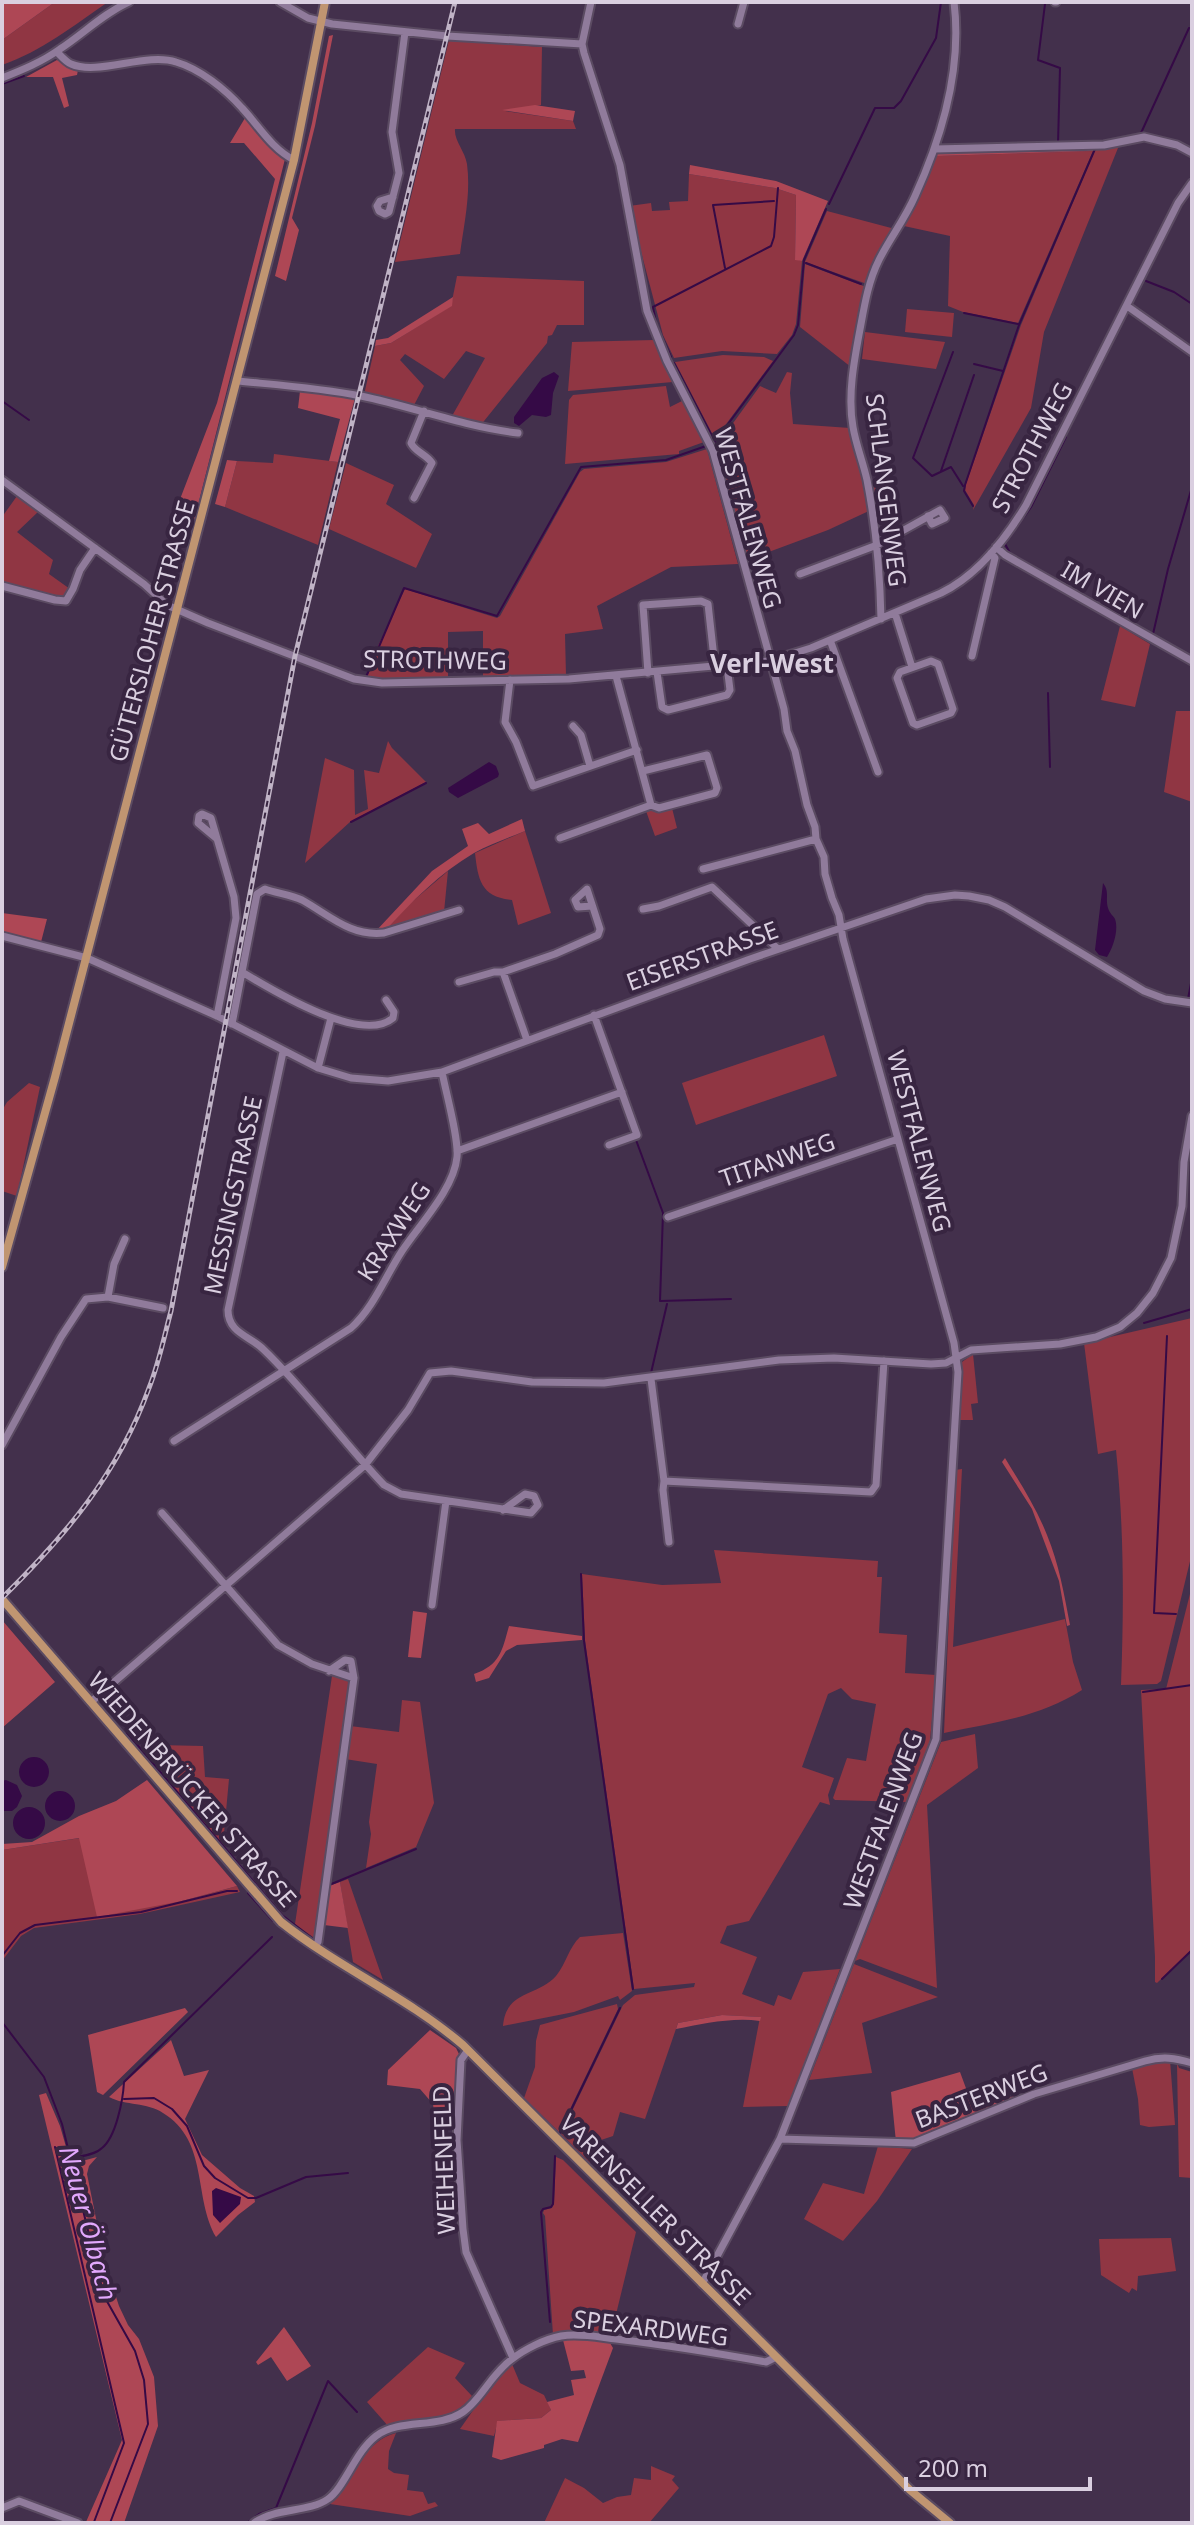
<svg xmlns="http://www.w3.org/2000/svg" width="1194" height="2525" font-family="'Noto Sans',sans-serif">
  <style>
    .green { fill: #903643 }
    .forest { fill: #ae4755 }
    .water { fill: #350a46 }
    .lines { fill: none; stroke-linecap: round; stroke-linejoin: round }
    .stream { stroke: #350a46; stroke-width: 2 }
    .minor-casing { stroke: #5b4b62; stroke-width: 11 }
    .major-casing { stroke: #5b4b62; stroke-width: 12 }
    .minor { stroke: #907b9b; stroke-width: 7 }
    .major { stroke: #c09571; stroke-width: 8 }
    .rail-casing { stroke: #c0b3c6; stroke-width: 5 }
    .rail { stroke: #382541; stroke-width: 2; stroke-dasharray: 6; stroke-linecap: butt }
    .labels { text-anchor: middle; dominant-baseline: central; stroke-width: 8; stroke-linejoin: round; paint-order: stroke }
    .street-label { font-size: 24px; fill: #dacfe0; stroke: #382541 }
    .neighbourhood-label { font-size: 26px; font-weight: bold; fill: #dacfe0; stroke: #382541 }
    .water-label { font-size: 26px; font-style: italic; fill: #e2a8fd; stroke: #382541 }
  </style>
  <rect width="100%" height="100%" fill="#43304c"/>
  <!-- green -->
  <path class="green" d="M55,2H108C73,26 42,51 2,65V40Z
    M449,40L542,47L541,105L505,111L573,121L576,129H455C454,141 465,151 467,164C471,194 464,224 460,254L395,262Z
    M1120,143L1044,332L1031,408L973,510L974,505L965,490L966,484L1021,325L1096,148Z
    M1093,151L1018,323L963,312L948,306L950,236L904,226L918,198L936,156Z
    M689,174L775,188L796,195L795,259L802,261L796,324L792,335L777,354L722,351L674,358L663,335L629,206L651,203L652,211L670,210L669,202L688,201Z
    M827,211L895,229L867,284L805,262Z
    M805,264L866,287L851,367L800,327Z
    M457,276L584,281V325H557L552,335L548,336L547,343L480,426L452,416L485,358L466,351L444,379L405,354L400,360L424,386L413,407L364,395L375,346L391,343L451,306Z
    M907,309L954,313L952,337L905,332Z
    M865,332L945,342L936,369L862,359Z
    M654,340L673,382L568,391L572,342Z
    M723,355L764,357L773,361L715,439L675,362Z
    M787,372L792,373L790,393L793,424L850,428L871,510L828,530L747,560L715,448L760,386L776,393Z
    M666,386L670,407L684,400L704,442L679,451V454L565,464L569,400L573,395Z
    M707,449L738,564L671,567L597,606L603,629L565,634L566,676L483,677V631L448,632V678H367L377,648L405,589L497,618L500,616L580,472L584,469L666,462Z
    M274,454L338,462L318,545L225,507L237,461L273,463Z
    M346,463L394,485L386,504L432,534L416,568L329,529Z
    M892,482L899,497L894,505L878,513L873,486Z
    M17,496L39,511L17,532L53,560L49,574L70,589L64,597L2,583V517Z
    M1120,626L1150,644L1135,707L1101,700Z
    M1192,708V802L1164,792L1176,711H1190Z
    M388,741L392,748L426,782L350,822L305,863L325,758L354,770L355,815L368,809L364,770L379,773Z
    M672,808L677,828L655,836L646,811L652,809L658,811Z
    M525,831L551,913L518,925L512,900C481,897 478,880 475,853Z
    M448,871L444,912L385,931L406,907Z
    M824,1035L837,1076L696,1125L682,1083Z
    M29,1083L40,1087L17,1196L2,1191L3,1109L7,1102Z
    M1192,1318V1553L1161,1681L1157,1684L1121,1685C1124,1606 1124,1528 1116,1450L1098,1454L1084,1343Z
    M973,1354L978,1403L971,1404L973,1420H957L962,1362Z
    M962,1469L953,1647L1065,1619L1073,1662L1082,1690C1038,1718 994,1722 944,1733L955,1470Z
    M714,1550L878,1561L877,1577H882L879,1633L907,1635L905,1673L936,1675L930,1741L907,1802L835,1800L833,1798L847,1758L866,1761L876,1704L852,1699L841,1688L828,1694L802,1767L834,1778L828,1795L830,1805L820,1802L749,1921L727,1926L720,1943L757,1957L742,1994L774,2006L778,1995L791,2000L803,1972L840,1969L789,2106L743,2107L760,2017L722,2015L678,2023L645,2119L620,2112L613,2136L601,2140L590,2163L561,2134L623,2005L635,1995L694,1987L695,1983L634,1989L585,1640L582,1574L662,1585L721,1583Z
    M1192,1586V1949L1157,1983L1155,1982V1957L1141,1690L1166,1689Z
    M332,1676L347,1680L350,1685L315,1935L313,1937L295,1924Z
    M402,1700L420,1702L434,1803L416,1847L366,1868L371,1834L369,1822L377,1764L345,1759L350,1726L399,1732Z
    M975,1734L978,1768L927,1805L937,1988L860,1959L855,1961L941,1742Z
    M158,1745L203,1746L205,1777L229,1779L223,1844L174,1789L159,1764Z
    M80,1838L182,1901L237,1886L240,1892L140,1914L34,1928L21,1936L2,1961V1850Z
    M348,1879L383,1980L353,1962L340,1882Z
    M623,1933L632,1991L620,2000L618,1996L574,2012L503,2026C506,1990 537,1997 556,1976C566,1964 569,1947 580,1937Z
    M854,1964L938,1997L862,2023L872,2073L809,2080Z
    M617,2004L618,2009L559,2132L524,2098L535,2067L536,2041L540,2025Z
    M1170,2060L1175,2125L1149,2127L1140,2125L1138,2099L1132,2068L1150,2062Z
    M1177,2063L1179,2068L1192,2072V2178L1179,2177Z
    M878,2146L912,2149L877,2201L843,2241L804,2219L823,2183L864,2194Z
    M556,2157L563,2160L636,2232L611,2335H553L545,2216L543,2213L544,2210L552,2208L554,2204Z
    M1171,2238L1176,2271L1138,2276L1137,2291L1132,2288L1129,2293L1101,2275L1099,2239Z
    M428,2347L465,2363L455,2378L472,2396C453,2422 419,2421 389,2427L367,2402Z
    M512,2364L520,2383L544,2395L551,2410L541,2418L498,2421L494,2436L460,2429L495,2379Z
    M396,2433L389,2451L388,2469L394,2473L409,2475L407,2490L423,2492L428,2504L435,2502L438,2506L410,2516L330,2504C347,2480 366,2440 396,2433Z
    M651,2466L675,2476L672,2480L679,2488L649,2523H544L565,2478L584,2488L603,2503L617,2497L631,2495L634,2478L651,2480Z"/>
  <!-- forest -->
  <path class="forest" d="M2,2H55L2,40Z
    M333,35L315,126L292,218L299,230L286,281L275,276L312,123L329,36Z
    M57,60L78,70L77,75L62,78L69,106L64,108L53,77H26Z
    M535,105L575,111L573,121L502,110Z
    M245,118L285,159L193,525L172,520L217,403L275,179L244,143H230Z
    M1094,148L1093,151L936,156L937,153Z
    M690,165L776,181L828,201L802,261L795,260L796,195L775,188L689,174Z
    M453,297L452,306L391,343L375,346L376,340L388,338Z
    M300,391L355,398L338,462L329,461L340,419L298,408Z
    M227,460L237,461L225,507L215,504Z
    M522,819L525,831C508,838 490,844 474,853C440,873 411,902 385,931L375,932L432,871L468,846L462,829L478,823L489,834Z
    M2,913L47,919L41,942L2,933Z
    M1005,1458C1020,1483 1036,1507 1047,1535C1059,1564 1064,1594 1070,1625L1067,1626L1059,1581L1032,1509L1002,1462Z
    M413,1611L427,1613L421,1658L408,1657Z
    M2,1620L55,1682L2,1728Z
    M509,1626L582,1636V1640L517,1645L506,1651L489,1678L476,1682L474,1674C500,1665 502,1651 509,1626Z
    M147,1780L237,1886L182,1901L97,1917L79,1838L2,1850V1844L32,1842L79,1816L116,1801Z
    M340,1882L348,1928L324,1925L329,1886Z
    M185,2008L188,2012L103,2095L97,2092L88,2035Z
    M722,2015L761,2017L760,2021C732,2017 703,2024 676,2029L678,2023Z
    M430,2030L456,2048L459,2054L456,2124L435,2121L433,2104L420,2089L387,2085L388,2070Z
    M171,2040L184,2076L209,2070L185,2119L202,2155L240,2188L254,2196L255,2202L238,2215L216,2237C193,2197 209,2141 163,2113C147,2102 126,2106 109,2097Z
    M960,2072L974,2110L1014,2096L1015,2100L912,2141L896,2142L891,2092Z
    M46,2093L60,2126L71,2164L97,2157L89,2166L87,2174L105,2263L119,2306L128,2325L139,2339L154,2377L158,2426L124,2523L86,2522L122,2440L39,2095Z
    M284,2327L311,2366L287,2381L271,2357L258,2365L256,2362Z
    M579,2338L610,2343L613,2348L578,2442L562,2439L544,2445V2448L501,2460L492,2457L497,2421L541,2418L551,2410L547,2402L574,2395L571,2380L586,2378L584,2370L571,2371L563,2340Z"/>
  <!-- water -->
  <path class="water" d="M554,372L559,376L553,393L551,415L546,417L532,415L519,426L514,423V417L542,378Z
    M489,762L496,766L499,774L498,777L458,798L449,792L448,788Z
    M1103,883C1110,892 1105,898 1108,908C1110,914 1112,914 1115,919C1119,930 1113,948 1107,957L1099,955L1095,950Z
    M19 1772a15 15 0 1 1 30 0a15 15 0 1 1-30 0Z
    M6,1780L17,1785L22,1796L17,1807L12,1811H2V1781Z
    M45 1806a15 15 0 1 1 30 0a15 15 0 1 1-30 0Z
    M13 1823a16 16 0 1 1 32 0a16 16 0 1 1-32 0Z
    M216,2188L241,2197L240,2204L220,2223L213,2215L212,2191Z"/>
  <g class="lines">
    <!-- stream -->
    <path class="stream" d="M1045,4L1038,60L1060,68L1058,144
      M2,84L24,76
      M942,111L949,74
      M1141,133L1189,28
      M829,204L875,108H894L901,101L936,38L941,2
      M806,263L861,284
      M725,268L713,205L774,201
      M1146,281L1174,292L1192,304
      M964,313L1018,324
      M953,352L913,458L932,476L951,467L963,486
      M671,357L656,323L653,307L771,246L774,237L778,188
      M674,363L714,440
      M974,364L1003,371
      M2,401L29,420
      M1066,437L1031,507L1005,544L1010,553L1084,596
      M714,443L794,335L798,325L804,260L826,209
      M941,471L974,375
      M973,506L964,491L965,485L1019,325L1095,149
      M1153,634L1168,569L1192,487
      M366,677L404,588L497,616L581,467L666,460L706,446
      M1048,693L1050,767
      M351,822L426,783
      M1188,999L1192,978
      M636,1140L663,1213L660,1301L731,1299
      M1144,1323L1192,1309
      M1167,1336L1154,1613L1176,1614
      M651,1373L667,1304
      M581,1574L584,1641L633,1989
      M1143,1692L1192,1685
      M127,1733L282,1915L313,1939L316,1938
      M329,1885L416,1849
      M248,1893L273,1921
      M283,1930L311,1950
      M2,1956L20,1933L35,1925L141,1912L227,1891H237
      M1162,1979L1192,1950
      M2,2022L44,2077L62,2124L104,2296L135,2351L144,2380L148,2424L110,2523
      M124,2099L154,2098L172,2109L187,2126L204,2166L215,2178L248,2198H256L306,2177L348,2173
      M560,2133L620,2008
      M55,2147L124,2443L94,2522
      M72,2158C81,2156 95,2155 102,2148C116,2137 123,2100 124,2082L272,1937
      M550,2322L541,2212L543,2209L551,2207L553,2204L555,2156
      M247,2523L259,2514L276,2508L328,2381L357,2412"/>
    <!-- minor casing -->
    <g class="minor-casing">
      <path id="minor" d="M280,2L308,18L332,24L447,36L582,44
        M591,2L582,44L584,53L620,165L647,311L667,361L713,451L784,709L787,731L795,751L807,805L815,827L816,839L824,857L825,874L832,898L839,915L843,939L954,1343L958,1372L936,1739L780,2139L702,2284
        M1055,2H1056
        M738,24L744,2
        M57,52C61,56 66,62 71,64C98,76 146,52 176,62C200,69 225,89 242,108C259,126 271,148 294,160
        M2,78C22,70 42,62 60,49C83,34 104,13 129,2
        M935,149L1104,145L1144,137L1177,145L1192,153
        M393,197L380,201L377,206L379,211L385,214L389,212L399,173L392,132L405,32
        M1127,306L1192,352
        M237,381C278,385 321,388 361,396C414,407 465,427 518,433
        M2,480L144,584L167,605L208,623L354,679L382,683L569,679L769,661L811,648L941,593C978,575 1005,540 1026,505L1178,203L1192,183
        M414,498L432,463C426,454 415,452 411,443L424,411
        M996,547L1005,555L1192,661
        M800,574L877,545L940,510L945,518L932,524L928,516
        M2,586L55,600L66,601L73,589L80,570L95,548
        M895,613L912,667
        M881,619C880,572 876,526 867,480C863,462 856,445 853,427C847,394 855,356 861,324C865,302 869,280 879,260C890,238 905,219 915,196C942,137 962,67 954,2
        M830,640L878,772
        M972,656L995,558L991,553
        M931,661L938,664L953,709L951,713L917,725L913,723L897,678L900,672Z
        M657,672L662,707L668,710L727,695L730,690L727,666
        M648,673L643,605L701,601L708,604L715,667
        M616,676L651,805
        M510,680L505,722L516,742L533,786L637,750
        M573,726L581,735L590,766
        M216,838L198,823L199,816L202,814L211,818L234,897L236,918L217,1016
        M560,838L651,805L659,808L715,793L717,788L707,755L643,771
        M703,869L816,839
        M643,909L659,906L712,887L778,949
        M2,936L87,958L217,1016L318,1068L351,1078L388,1081L442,1072L750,959L926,899L955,895L969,896L989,900L1005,907L1144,991L1165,999L1192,1003
        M242,972C272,990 361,1045 393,1018L394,1012L386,1000
        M503,972L527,1040
        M459,982L494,972H503L555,954L598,935L600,929L587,889L575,900L578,907L592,906
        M594,1015L637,1135L609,1145
        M232,1024L257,894L265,889C276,893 291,895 302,900C329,915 351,937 384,933L459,910
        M283,1052L228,1310C228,1333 250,1336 263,1349C307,1391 342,1441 384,1485L401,1494L531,1513L538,1505L534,1496L525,1494L503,1510
        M318,1068L331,1018
        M457,1151L622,1092
        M668,1217L898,1139
        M108,1297L114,1264L125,1239
        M651,1379L664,1481L871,1492L876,1485L884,1361
        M174,1441L351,1328C374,1307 385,1277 402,1251C419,1225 454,1189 457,1157C459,1139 446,1093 442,1072
        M2,1445L61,1337L86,1299L108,1297L163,1308
        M664,1481L663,1490L669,1542
        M162,1513L278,1645L312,1664L354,1678
        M432,1605L446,1501
        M91,1702L365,1465L408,1410L430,1373L451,1371L532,1382L604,1383L779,1360L834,1358L931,1364L946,1363L971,1350L1060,1344L1096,1337L1120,1327L1137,1313L1153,1293L1171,1258L1182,1206L1184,1162L1192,1116
        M315,1946L318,1942L354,1678L351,1661L345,1660L329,1671
        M468,2050L461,2060L457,2140L463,2229L466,2252L513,2358
        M780,2139L914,2143L1034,2094L1145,2061C1163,2056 1175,2058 1192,2063
        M2,2508L19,2501L78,2523
        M254,2523C276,2507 308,2513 328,2499C345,2487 355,2452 376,2436C400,2418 438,2429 463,2412C481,2400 491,2374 512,2359C525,2349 545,2339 561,2336C579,2333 598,2337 616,2339C666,2345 716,2353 766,2362L776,2357"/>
    </g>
    <!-- major casing -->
    <g class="major-casing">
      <path id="major" d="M2,1267L55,1077L294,160L325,2
        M2,1599L281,1922C339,1968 407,1997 463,2045L910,2490L950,2523"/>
    </g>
    <!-- minor -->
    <use href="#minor" class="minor"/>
    <!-- major -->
    <use href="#major" class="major"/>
    <!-- rail casing -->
    <g class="rail-casing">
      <path id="rail" d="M2,1598C66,1535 118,1474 149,1388C159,1363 164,1337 171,1311L295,656L455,2"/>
    </g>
    <!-- rail -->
    <use href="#rail" class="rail"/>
  </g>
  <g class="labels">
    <!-- street labels -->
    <g class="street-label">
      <text transform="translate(1031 447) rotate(-62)">STROTHWEG</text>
      <text transform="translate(887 490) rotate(83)">SCHLANGENWEG</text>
      <text transform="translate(749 518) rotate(74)">WESTFALENWEG</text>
      <text transform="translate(1103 589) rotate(30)">IM VIEN</text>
      <text transform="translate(151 631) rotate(-75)">GÜTERSLOHER STRASSE</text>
      <text transform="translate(435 659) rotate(1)">STROTHWEG</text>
      <text transform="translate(702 955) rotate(-20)">EISERSTRASSE</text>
      <text transform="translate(920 1141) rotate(75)">WESTFALENWEG</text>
      <text transform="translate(777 1159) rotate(-19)">TITANWEG</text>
      <text transform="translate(232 1195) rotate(-78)">MESSINGSTRASSE</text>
      <text transform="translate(393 1231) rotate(-57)">KRAXWEG</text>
      <text transform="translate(193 1789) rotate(49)">WIEDENBRÜCKER STRASSE</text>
      <text transform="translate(882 1820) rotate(-70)">WESTFALENWEG</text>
      <text transform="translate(981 2095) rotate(-21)">BASTERWEG</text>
      <text transform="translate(443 2160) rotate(-92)">WEIHENFELD</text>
      <text transform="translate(656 2209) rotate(45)">VARENSELLER STRASSE</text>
      <text transform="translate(651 2327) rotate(7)">SPEXARDWEG</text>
    </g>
    <!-- neighbourhood labels -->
    <g class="neighbourhood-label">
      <text x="772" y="663">Verl-West</text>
    </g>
    <!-- water labels -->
    <g class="water-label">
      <text transform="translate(89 2223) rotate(75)">Neuer Ölbach</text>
    </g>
  </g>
  <!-- border -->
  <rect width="1194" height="2525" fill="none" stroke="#dacfe0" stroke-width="8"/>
  <!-- scale -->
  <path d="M906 2477v12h184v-12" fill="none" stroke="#dacfe0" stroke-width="4"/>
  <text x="918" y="2477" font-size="24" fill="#dacfe0" stroke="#382541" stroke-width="6" paint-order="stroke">200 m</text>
</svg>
